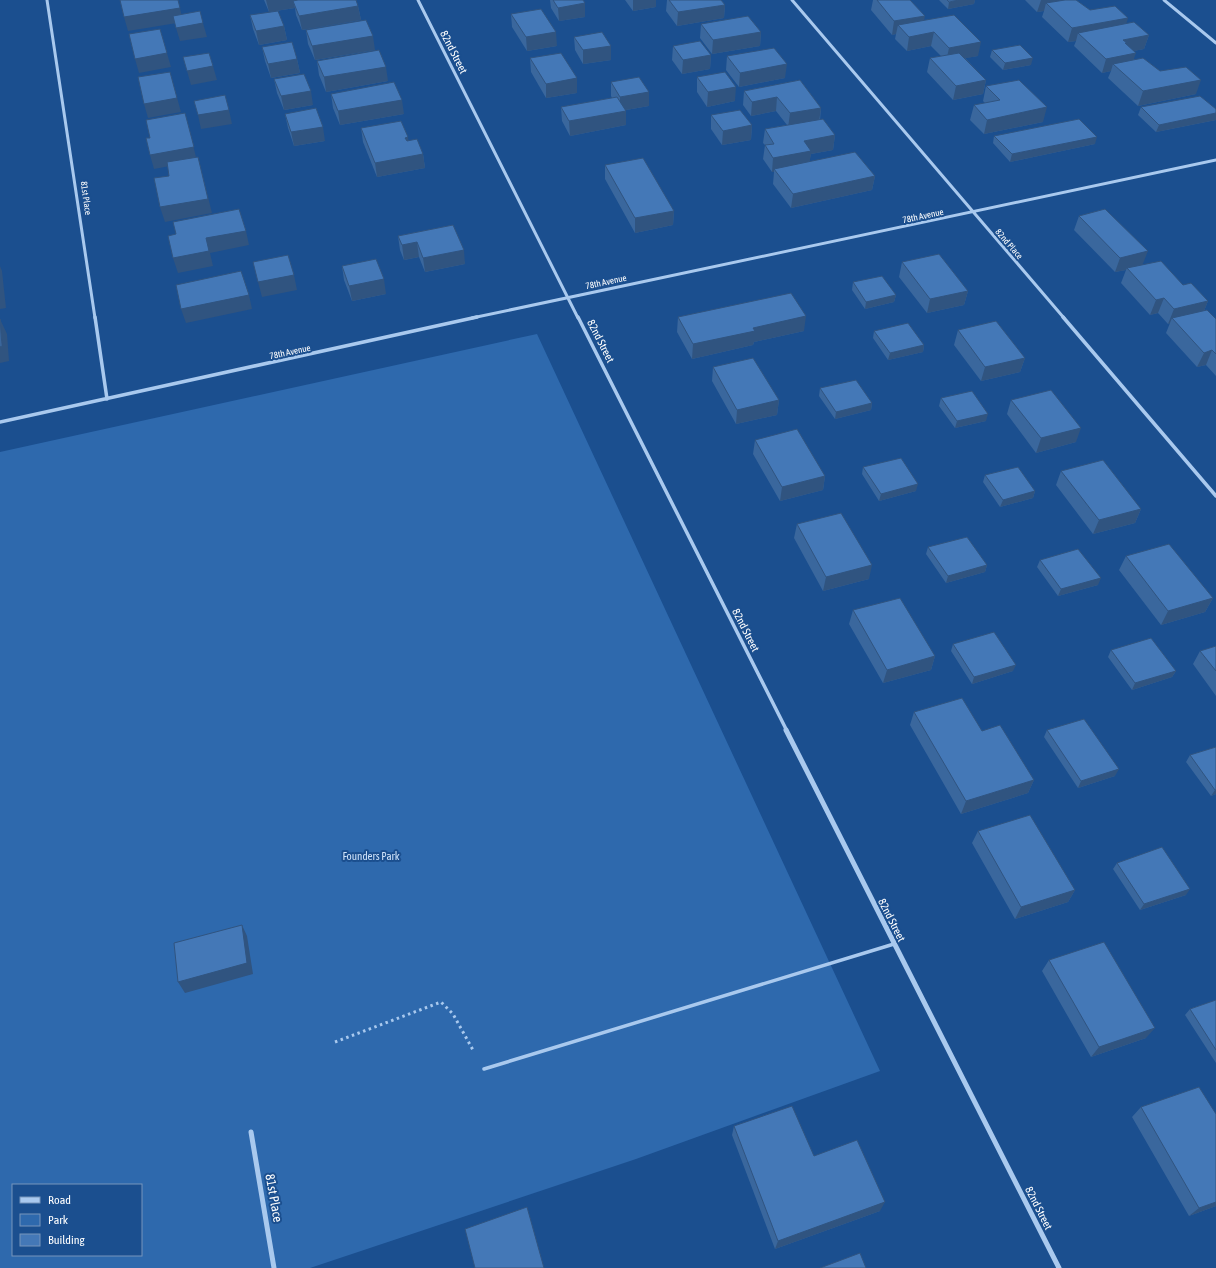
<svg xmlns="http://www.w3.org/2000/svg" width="1216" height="1268" font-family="'Asap Condensed',sans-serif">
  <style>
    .green { fill: #2e69ad; fill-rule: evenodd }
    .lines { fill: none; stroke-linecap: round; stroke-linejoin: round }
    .path { stroke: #a9c9ee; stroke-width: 3; stroke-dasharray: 2.5 3.5; stroke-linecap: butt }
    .service { stroke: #a9c9ee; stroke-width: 3.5 }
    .minor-far2 { stroke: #a9c9ee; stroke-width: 3 }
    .minor-far1 { stroke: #a9c9ee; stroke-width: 3.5 }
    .minor { stroke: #a9c9ee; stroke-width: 5 }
    .wall { fill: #3a679d }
    .shaded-wall { fill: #305480 }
    .building { fill: #4478b7; stroke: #305480 }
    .labels { text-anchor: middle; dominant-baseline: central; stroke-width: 4; stroke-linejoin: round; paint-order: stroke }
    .far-street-label { font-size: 9px; fill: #fff; stroke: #1b4f8f }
    .street-label { font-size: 11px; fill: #fff; stroke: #1b4f8f }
    .park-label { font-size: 11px; fill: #cfe3fa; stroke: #1b4f8f }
    .near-street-label { font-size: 13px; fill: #fff; stroke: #1b4f8f }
  </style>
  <rect width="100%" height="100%" fill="#1b4f8f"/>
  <!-- green -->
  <path class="green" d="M537,334L880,1071L636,1159L310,1268H0V452ZM13,1185H141V1255H13Z"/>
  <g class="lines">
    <!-- path -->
    <path class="path" d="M335,1042L441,1002L453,1014L473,1050"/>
    <!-- service -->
    <path class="service" d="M484,1069L894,944"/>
    <!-- minor-far2 -->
    <path class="minor-far2" d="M47,0L95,318
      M418,0L578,318
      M792,0L1064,318
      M1164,0L1216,43
      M472,318L1216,160"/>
    <!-- minor-far1 -->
    <path class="minor-far1" d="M95,317L107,399
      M578,317L787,731
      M1063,317L1216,496
      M0,422L477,317"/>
    <!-- minor -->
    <path class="minor" d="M786,730L1059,1268
      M251,1132L274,1268"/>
  </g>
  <!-- wall -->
  <path class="wall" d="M264,0H295V1L358,6L361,20L302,30L296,15L295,8L269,12Z
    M550,0H583L585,17L559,21L551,8Z
    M625,0H656V7L633,11Z
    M667,0H721L725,5L724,18L677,26L666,11Z
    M873,0H910L924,20L978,56L965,58L986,80L983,94L953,100L927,72L930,58L941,56L931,46L907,51L895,39L896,34L892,35L871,10Z
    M939,0H975L974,4L948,9Z
    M1025,0H1076L1090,10L1127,24L1149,35L1144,49L1133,51L1134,60L1160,71L1196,94L1138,106L1108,78L1111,71L1102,73L1074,46L1076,41L1068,42L1042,17L1044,11L1037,12Z
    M511,14L557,46L527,51L512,27Z
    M250,15L284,26L287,40L259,45L253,29Z
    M701,24L761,32L760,46L712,54L700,38Z
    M306,30L375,50L315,60L308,44Z
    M574,37L611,46V60L583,64L575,50Z
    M673,46L711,55L710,69L682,74L672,60Z
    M262,47L297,59L300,73L271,78L265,61Z
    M992,50L1031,65L1003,70L990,57Z
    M727,56L785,78L739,87L726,70Z
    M530,58L577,93L546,98L531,72Z
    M317,61L388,81L326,92L319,75Z
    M697,77L735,101L707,107L697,92Z
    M274,79L313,105L284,110L277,93Z
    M800,80L821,108L820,120L835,135L833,150L811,154L809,162L875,176L872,190L791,208L773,184L774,172H772L763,159L765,145L763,143L765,129L787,125L776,111L751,116L743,105L744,91Z
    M611,82L649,106L626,110V125L570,136L562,121L561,107L612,98L611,96Z
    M986,86L1043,122L984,134L970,120L974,105L985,103L983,101Z
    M331,94L404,114L340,125L333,108Z
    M1141,107L1216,109V120L1156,132L1138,115Z
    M285,114L325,141L294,146L288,128Z
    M711,115L752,125L751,140L722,145L711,129Z
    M361,128L408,140L423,154L425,168L377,177L363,142Z
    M994,136L1095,144L1010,162L993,143Z
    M605,165L674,211L673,225L635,233L605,179Z
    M1079,216L1142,265L1183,285L1208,301L1204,311L1216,319V376L1206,365L1197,367L1166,333L1170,323L1168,324L1158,313L1150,315L1121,283L1126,270L1115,272L1074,230Z
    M453,225L465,264L425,272L419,257L404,260L400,250L398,236Z
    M902,262L968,291L964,305L927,313L899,277Z
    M342,266L386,294L352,301L344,280Z
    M853,282L896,295L894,302L865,309L852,290Z
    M678,317L804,331L754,342L753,345L692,359L677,332Z
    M958,330L1025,358L1020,372L981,381L954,345Z
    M874,331L924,345L923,352L888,360L873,338Z
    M713,367L779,400L777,415L736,424L712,381Z
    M820,388L872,403L871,410L835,419L819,396Z
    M941,398L986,421L955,428L939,406Z
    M1011,400L1076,442L1036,453L1007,414Z
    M755,440L825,476L823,490L780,501L753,454Z
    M863,467L916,491L879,501L862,474Z
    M1061,471L1141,509L1135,523L1093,534L1056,485Z
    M985,475L1035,491L1033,498L1000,507L983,482Z
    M797,524L869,579L823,591L794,538Z
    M928,547L987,565L985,572L946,583L926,554Z
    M1126,556L1213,598L1205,612L1161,625L1119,570Z
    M1040,560L1098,585L1058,596L1037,567Z
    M853,610L935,656L931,670L883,683L849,624Z
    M953,644L1013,671L972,684L951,651Z
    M1216,646V696L1193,664L1200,651Z
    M1111,650L1176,671L1172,677L1132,690L1108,657Z
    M914,712L982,731L1034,780L1028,793L961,814L910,725Z
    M1047,730L1115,776L1078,788L1044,737Z
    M1216,747V794L1211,796L1186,762L1190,755Z
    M978,831L1075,890L1068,902L1015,919L972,843Z
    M1117,863L1186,895L1140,910L1113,869Z
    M1049,960L1146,1038L1091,1057L1042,971Z
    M1216,1000V1063L1185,1015L1190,1009Z
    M1141,1107L1216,1114V1206L1189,1216L1132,1117Z
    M734,1126L814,1156L880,1211L775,1249L732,1135Z"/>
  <!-- shaded-wall -->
  <path class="shaded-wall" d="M266,0H295L296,8L293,1L295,8L269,12Z
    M633,0H656V7L633,11Z
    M959,0H975L974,4L948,9L949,2Z
    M1041,0H1068L1046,3L1044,11L1037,12Z
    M585,3V17L559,21L558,8Z
    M725,5L724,18L677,26L678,12Z
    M358,6L361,20L302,30L299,16Z
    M180,8L183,22L128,31L124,17Z
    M925,16L922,30L898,25L896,34L892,35L894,21Z
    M1128,18L1124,32L1078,33L1076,41L1068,42L1072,28Z
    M203,23L207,37L180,41L176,28Z
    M284,26L287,40L259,45L256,31Z
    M160,29L171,67L139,73L135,59Z
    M556,32L557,46L527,51L526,37Z
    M761,32L760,46L712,54L713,40Z
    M934,32L931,46L907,51L909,37Z
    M1149,35L1144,49L1124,53H1136L1131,67L1113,64L1111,71L1102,73L1106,59L1123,40Z
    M373,36L375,50L315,60L312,46Z
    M981,42L978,56L946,62L949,48Z
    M611,46V60L583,64V50Z
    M711,55L710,69L682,74L683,60Z
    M1033,58L1031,65L1003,70L1005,63Z
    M297,59L300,73L271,78L268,64Z
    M787,64L785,78L739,87L740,73Z
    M213,66L217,80L191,85L187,71Z
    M386,67L388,81L326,92L324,77Z
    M170,72L181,112L148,118L144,104Z
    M577,78V93L546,98V84Z
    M986,80L983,94L953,100L956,86Z
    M1201,80L1196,94L1138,106L1143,91Z
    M736,87L735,101L707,107L708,92Z
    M311,91L313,105L284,110L281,96Z
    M649,92V106L620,111V97Z
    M777,97L776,111L751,116L752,102Z
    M402,100L404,114L340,125L338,111Z
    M1047,107L1043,122L984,134L987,120Z
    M821,108L819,122L788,128L790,113Z
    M229,110L232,124L201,129L198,115Z
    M626,111V125L570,136L569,121Z
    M185,113L197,161L154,169L150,155Z
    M1216,113V120L1156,132L1159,125Z
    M752,125L751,140L722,145L723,131Z
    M323,127L325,141L294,146L291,132Z
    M835,135L833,150L811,154L809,165L774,169V172H772L773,158L804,141Z
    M408,137L410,151L405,138Z
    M1097,137L1095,144L1010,162L1012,154Z
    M423,154L425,168L377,177L375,163Z
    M198,157L212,213L165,222L160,207Z
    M875,176L872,190L791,208L793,194Z
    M674,211L673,225L635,233V218Z
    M246,231L249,245L210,253L213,266L178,273L173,258L206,238Z
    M417,242L419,257L404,260L402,245Z
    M464,250L465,264L425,272L423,258Z
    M1148,251L1142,266L1127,268L1126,270L1115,272L1120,258Z
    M0,266L2,271L6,308L0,309Z
    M294,275L297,290L262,297L258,282Z
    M384,279L386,294L352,301L349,286Z
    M968,291L964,305L927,313L930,299Z
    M249,295L252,309L186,323L181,309Z
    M896,295L894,302L865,309L866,302Z
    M1164,298L1158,313L1150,315L1156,300Z
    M1208,301L1202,316L1172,318L1170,323L1168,324L1174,309Z
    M806,316L804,331L754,342L753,345L692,359L693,344L753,328Z
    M0,319L7,334L9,361L0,363Z
    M924,345L923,352L888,360L890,353Z
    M1212,350L1206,365L1197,367L1204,353Z
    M1025,358L1020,372L981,381L985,367Z
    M779,400L777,415L736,424L737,410Z
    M872,403L871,410L835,419L836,412Z
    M988,414L986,421L955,428L957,421Z
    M1081,428L1076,442L1036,453L1041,438Z
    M825,476L823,490L780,501L782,487Z
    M918,484L916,491L879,501L881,494Z
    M1035,491L1033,498L1000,507L1003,500Z
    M1141,509L1135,523L1093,534L1099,520Z
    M872,565L869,579L823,591L826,577Z
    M987,565L985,572L946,583L948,576Z
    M1101,578L1098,585L1058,596L1061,589Z
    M1213,598L1205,612L1161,625L1168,611Z
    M935,656L931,670L883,683L887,670Z
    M1016,665L1013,671L972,684L974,677Z
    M1176,671L1172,677L1132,690L1135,683Z
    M1119,769L1115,776L1078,788L1081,781Z
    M1034,780L1028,793L961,814L966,801Z
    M1215,790H1216V794L1211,796Z
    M1190,889L1186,895L1140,910L1144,904Z
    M1075,890L1068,902L1015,919L1021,907Z
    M242,925L247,936L253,974L185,993L178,982Z
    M1155,1028L1146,1038L1091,1057L1099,1047Z
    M885,1202L880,1211L775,1249L778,1241Z
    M1216,1202V1206L1189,1216L1199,1208Z"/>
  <!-- building -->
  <path class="building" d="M120,0H178L180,8L124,17Z
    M298,0H356L358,6L299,16L293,1Z
    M553,0H583L585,3L558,8Z
    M669,0H721L725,5L678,12Z
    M877,0H910L925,16L894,21Z
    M947,0H959L949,2Z
    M1065,0H1076L1090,10L1115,6L1128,18L1072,28L1046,3Z
    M541,9L556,32L526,37L511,14Z
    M200,11L203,23L176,28L173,16Z
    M278,11L284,26L256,31L250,15Z
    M954,15L981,42L949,48L934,32L909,37L898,25Z
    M748,16L761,32L713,40L701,24Z
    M366,20L373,36L312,46L306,30Z
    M1134,22L1149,35L1123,40L1127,43H1125L1136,53L1106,59L1078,33Z
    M160,29L167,53L135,59L129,34Z
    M602,32L611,46L583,50L574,37Z
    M700,41L711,55L683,60L673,46Z
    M292,42L297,59L268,64L262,47Z
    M1020,45L1033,58L1005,63L992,50Z
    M774,48L787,64L740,73L727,56Z
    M379,50L386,67L324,77L317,61Z
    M209,53L213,66L187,71L183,57Z
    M561,53L577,78L546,84L530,58Z
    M959,53L986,80L956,86L930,58Z
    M1143,58L1160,71L1186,67L1201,80L1143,91L1113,64Z
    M170,72L177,98L144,104L138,77Z
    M725,72L736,87L708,92L697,77Z
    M304,74L311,91L281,96L274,79Z
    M639,77L649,92L620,97L611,82Z
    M800,80L821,108L790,113L777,97L752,102L744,91Z
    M1019,80L1047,107L987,120L974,105L1000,100L986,86Z
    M394,82L402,100L338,111L331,94Z
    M225,95L229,110L198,115L194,101Z
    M1200,96L1216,109V113L1159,125L1141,107Z
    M617,97L626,111L569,121L561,107Z
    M316,108L323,127L291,132L285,114Z
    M740,110L752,125L723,131L711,115Z
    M185,113L194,147L150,155L146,138H150L146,120Z
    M823,119L835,135L804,141L811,151L773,158L765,145L774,144L765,129Z
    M1079,119L1097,137L1012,154L994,136Z
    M401,121L408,137L405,138L407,141L417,139L423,154L375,163L361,128Z
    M855,152L875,176L793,194L774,169Z
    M198,157L208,199L160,207L154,178L169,176L167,162Z
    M643,158L674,211L635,218L605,165Z
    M239,209L246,231L206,238L209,251L173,258L168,236L176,234L173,222Z
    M1105,209L1148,251L1120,258L1079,216Z
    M453,225L464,250L423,258L417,242L402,245L398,236Z
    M939,254L968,291L930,299L902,262Z
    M288,255L294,275L258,282L253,262Z
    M376,259L384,279L349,286L342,266Z
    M1161,261L1183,285L1191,283L1208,301L1174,309L1164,298L1156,300L1127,268Z
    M241,271L249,295L181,309L176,285Z
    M882,276L896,295L866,302L853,282Z
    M791,293L806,316L753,328L755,331L693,344L678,317Z
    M1207,310L1216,319V354L1212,350L1204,353L1172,318Z
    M0,319L2,346L0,347Z
    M996,321L1025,358L985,367L958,330Z
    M908,323L924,345L890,353L874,331Z
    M753,358L779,400L737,410L713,367Z
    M856,380L872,403L836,412L820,388Z
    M1051,390L1081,428L1041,438L1011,400Z
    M972,391L988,414L957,421L941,398Z
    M797,429L825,476L782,487L755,440Z
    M901,458L918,484L881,494L863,467Z
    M1103,460L1141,509L1099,520L1061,471Z
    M1018,467L1035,491L1003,500L985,475Z
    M841,513L872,565L826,577L797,524Z
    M967,537L987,565L948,576L928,547Z
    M1169,544L1213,598L1168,611L1126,556Z
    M1078,549L1101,578L1061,589L1040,560Z
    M900,598L935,656L887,670L853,610Z
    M994,632L1016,665L974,677L953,644Z
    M1151,638L1176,671L1135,683L1111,650Z
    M1216,646V671L1200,651Z
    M962,698L982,731L1000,725L1034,780L966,801L914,712Z
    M1084,719L1119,769L1081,781L1047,730Z
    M1216,747V790H1215L1190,755Z
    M1030,815L1075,890L1021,907L978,831Z
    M1162,847L1190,889L1144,904L1117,863Z
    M242,925L247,963L178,982L174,943Z
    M1104,942L1155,1028L1099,1047L1049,960Z
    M1216,1000V1050L1190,1009Z
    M1199,1087L1216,1114V1202L1199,1208L1141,1107Z
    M792,1106L814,1156L857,1140L885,1202L778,1241L734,1126Z
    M527,1207L544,1268H475L465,1229Z
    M860,1253L866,1268H820Z"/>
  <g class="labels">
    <!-- far-street labels -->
    <g class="far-street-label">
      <text transform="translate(86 198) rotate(82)">81st Place</text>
      <text transform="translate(923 216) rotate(-12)">78th Avenue</text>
      <text transform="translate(1009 244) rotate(49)">82nd Place</text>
      <text transform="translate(606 282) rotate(-12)">78th Avenue</text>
      <text transform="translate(290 352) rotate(-12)">78th Avenue</text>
    </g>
    <!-- street labels -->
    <g class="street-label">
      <text transform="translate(454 52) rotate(63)">82nd Street</text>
      <text transform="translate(601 341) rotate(63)">82nd Street</text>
      <text transform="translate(746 630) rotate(63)">82nd Street</text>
      <text transform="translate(892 920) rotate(63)">82nd Street</text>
      <text transform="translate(1039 1208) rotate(63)">82nd Street</text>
    </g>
    <!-- park labels -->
    <g class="park-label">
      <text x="371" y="856">Founders Park</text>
    </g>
    <!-- near-street labels -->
    <g class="near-street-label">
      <text transform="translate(274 1198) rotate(80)">81st Place</text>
    </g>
  </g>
  <!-- legend -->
  <rect x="12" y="1184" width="130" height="72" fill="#1b4f8f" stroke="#7695bc"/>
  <rect x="20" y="1197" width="20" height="6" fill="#a9c9ee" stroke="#7695bc"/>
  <text x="48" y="1204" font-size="12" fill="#ffffff">Road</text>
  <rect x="20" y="1214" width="20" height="12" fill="#2e69ad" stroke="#7695bc"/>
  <text x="48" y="1224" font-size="12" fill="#ffffff">Park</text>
  <rect x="20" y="1234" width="20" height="12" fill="#4478b7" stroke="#7695bc"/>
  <text x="48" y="1244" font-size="12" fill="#ffffff">Building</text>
</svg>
